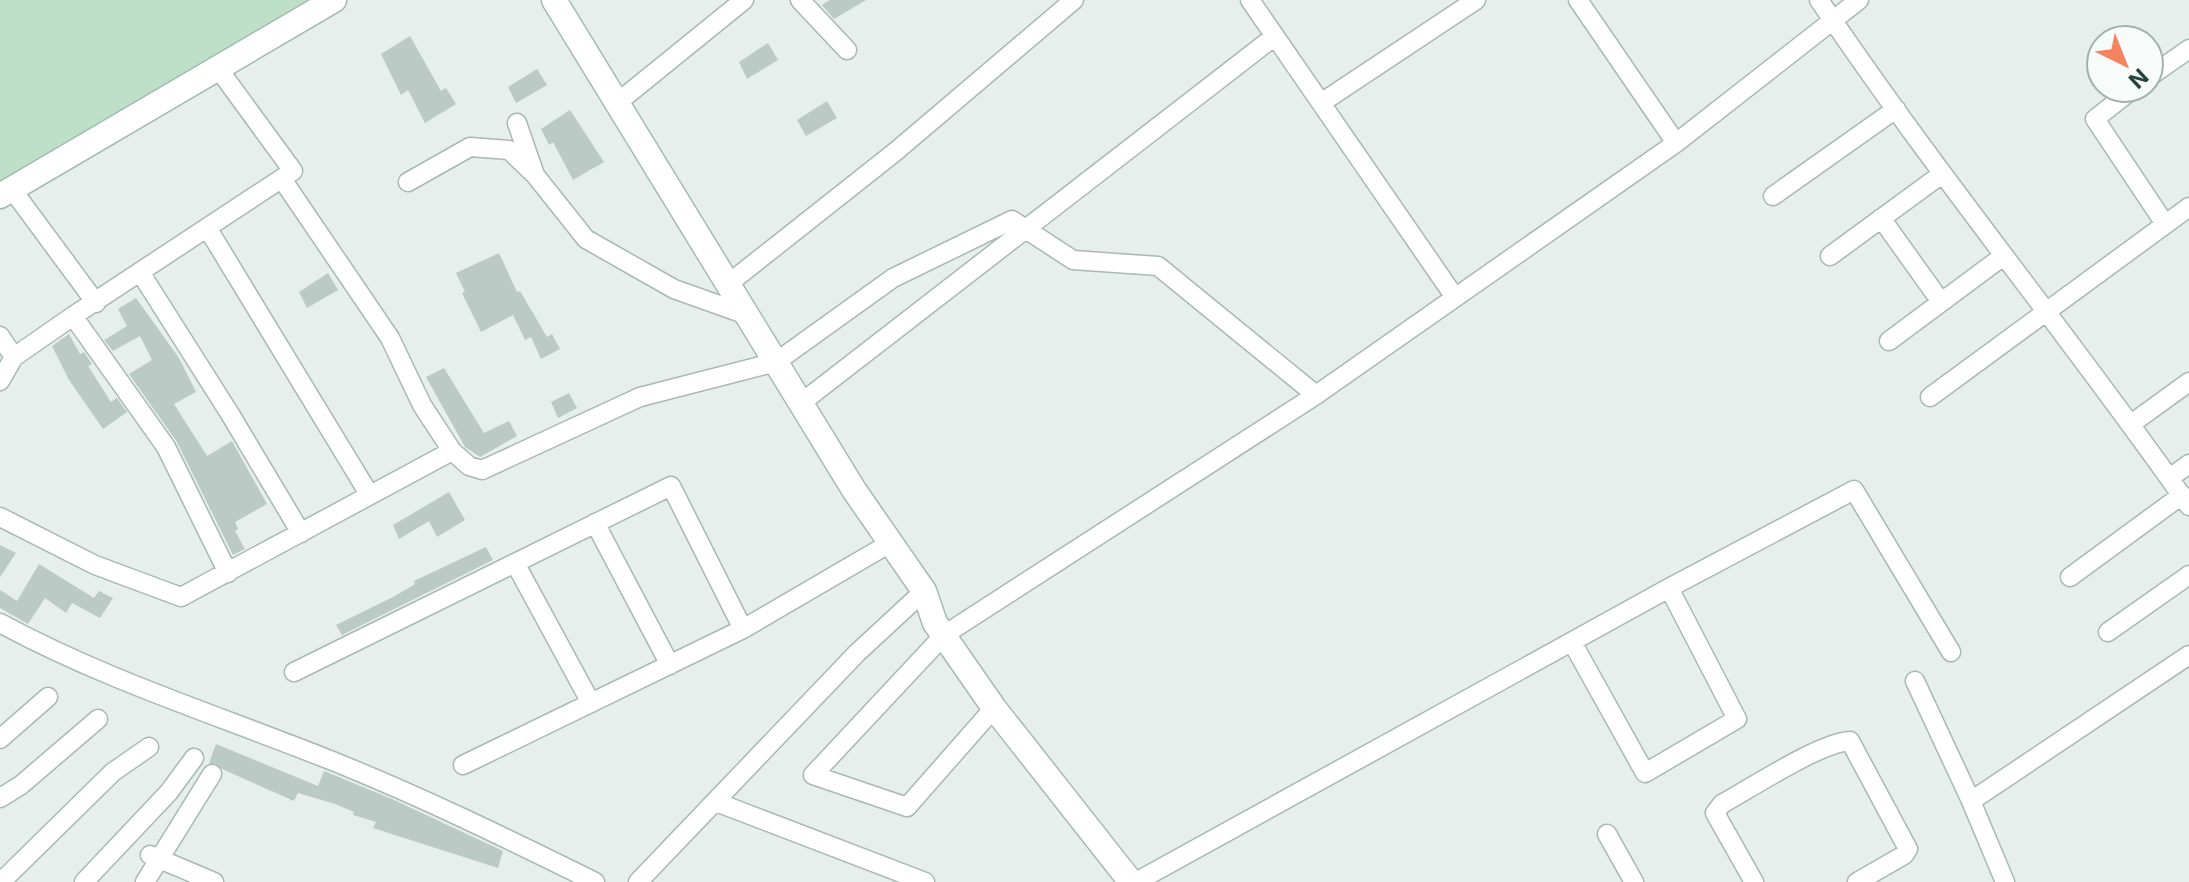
<svg xmlns="http://www.w3.org/2000/svg" width="2189" height="882" font-family="Inter,sans-serif">
  <style>
    .green { fill: #bfe0c8 }
    .building { fill: #bbcac4 }
    .lines { fill: none; stroke-linecap: round; stroke-linejoin: round }
    .street-casing { stroke: #a8b8b2; stroke-width: 21 }
    .secondary-casing { stroke: #a4bbb3; stroke-width: 27 }
    .street { stroke: #fff; stroke-width: 18 }
    .secondary { stroke: #fff; stroke-width: 24 }
  </style>
  <rect width="100%" height="100%" fill="#e6efeb"/>
  <!-- green -->
  <path class="green" d="M0,0H344L0,200Z"/>
  <!-- building -->
  <path class="building" d="M830,0H866L834,19L822,5Z
    M410,36L441,91L446,88L456,104L425,123L408,90L401,95L381,54Z
    M768,43L778,60L747,79L739,62Z
    M537,69L547,85L516,103L508,87Z
    M827,101L837,118L806,136L797,120Z
    M570,110L604,162L573,180L553,142L549,145L541,129Z
    M499,253L517,292L520,291L547,337L552,334L560,349L541,359L531,337L525,340L513,315L481,332L462,293L465,292L456,273Z
    M328,273L338,290L307,308L299,292Z
    M136,298L179,358L196,392L174,404L207,456L232,441L267,504L235,522L238,529L235,531L245,549L233,555L177,442L129,374L152,360L140,336L113,351L104,340L127,326L118,309Z
    M69,334L80,354L84,352L92,364L88,366L111,402L117,398L127,412L103,429L69,380L52,346Z
    M444,368L484,433L509,421L517,436L480,457L465,447L426,377Z
    M569,393L577,408L558,418L551,402Z
    M449,492L465,520L437,537L429,521L399,539L393,525Z
    M0,545L16,553L0,577Z
    M486,547L493,560L342,635L336,625L395,596L415,584L414,581Z
    M39,564L94,598L99,591L113,598L100,618L72,603L66,613L45,598L28,624L0,608V590L17,601Z
    M216,744L318,786L324,771L392,799L503,851L498,868L373,828L376,822L353,815L354,812L335,804L298,793L294,801L260,786L209,763Z"/>
  <g class="lines">
    <!-- street casing -->
    <g class="street-casing">
      <path id="street" d="M800,0L847,50
        M1250,0L1454,296
        M1578,0L1676,143
        M1819,0C1936,174 2069,335 2189,506
        M2149,77L2189,49
        M2134,88L2095,119L2165,224
        M617,103L744,0
        M1321,103L1476,0
        M517,123L535,175L586,239L674,289L747,315
        M282,179L390,338L422,405L452,451L469,466L482,470L640,397L776,362L893,278L1012,220L1073,260L1158,266L1316,395
        M408,182L470,147L509,150L533,173
        M11,188L96,303
        M1773,196L1896,109
        M1881,218L1941,302
        M208,229L369,494
        M1830,256L1942,174
        M140,272L230,414L301,533
        M728,284L895,152L1074,0
        M73,316L293,171L217,67
        M0,336L14,357L0,381
        M1889,341L2002,257
        M14,357L73,316L166,447L228,573
        M1930,397L2189,207
        M801,403L1275,36
        M2131,424L2189,382
        M2171,477L2189,464
        M0,517L95,565L181,597L452,451
        M595,523L670,665
        M515,563L591,703
        M2070,577L2182,495
        M0,623C105,680 220,716 330,760C420,796 508,839 595,882
        M2108,632L2189,575
        M1572,642L1645,773L1737,719L1669,588
        M294,672L671,486L743,629
        M1915,681L1971,801
        M994,708L907,807L813,775L944,635L1316,395L1676,143L1859,0
        M0,739L48,697
        M463,765L743,629L892,542
        M0,798L21,785L98,719
        M716,802L925,882
        M1607,834L1634,882
        M150,855L214,882
        M1,882L113,772L149,747
        M84,882L169,792L194,758
        M145,882L212,774
        M638,882L857,653L924,591
        M1136,882L1669,588L1854,490L1951,652
        M1754,882L1715,813L1722,804C1753,787 1819,743 1850,741L1908,849L1904,855L1857,882
        M2005,882L1971,801L2189,655"/>
    </g>
    <!-- secondary casing -->
    <g class="secondary-casing">
      <path id="secondary" d="M554,0L854,490L924,591L935,623L994,708L1131,882
        M0,196L334,0"/>
    </g>
    <!-- street -->
    <use href="#street" class="street"/>
    <!-- secondary -->
    <use href="#secondary" class="secondary"/>
  </g>
  <!-- north arrow -->
  <g transform="translate(2125 64) rotate(137)"><circle r="38" fill="#f7fbf9" stroke="#a3b1ad" stroke-width="2"/>
  <path d="M0-6L14 30L0 20L-14 30Z" fill="#f4845f"/>
  <text y="-12" font-size="22" font-weight="bold" text-anchor="middle" fill="#24423a">N</text>
  </g>
</svg>
